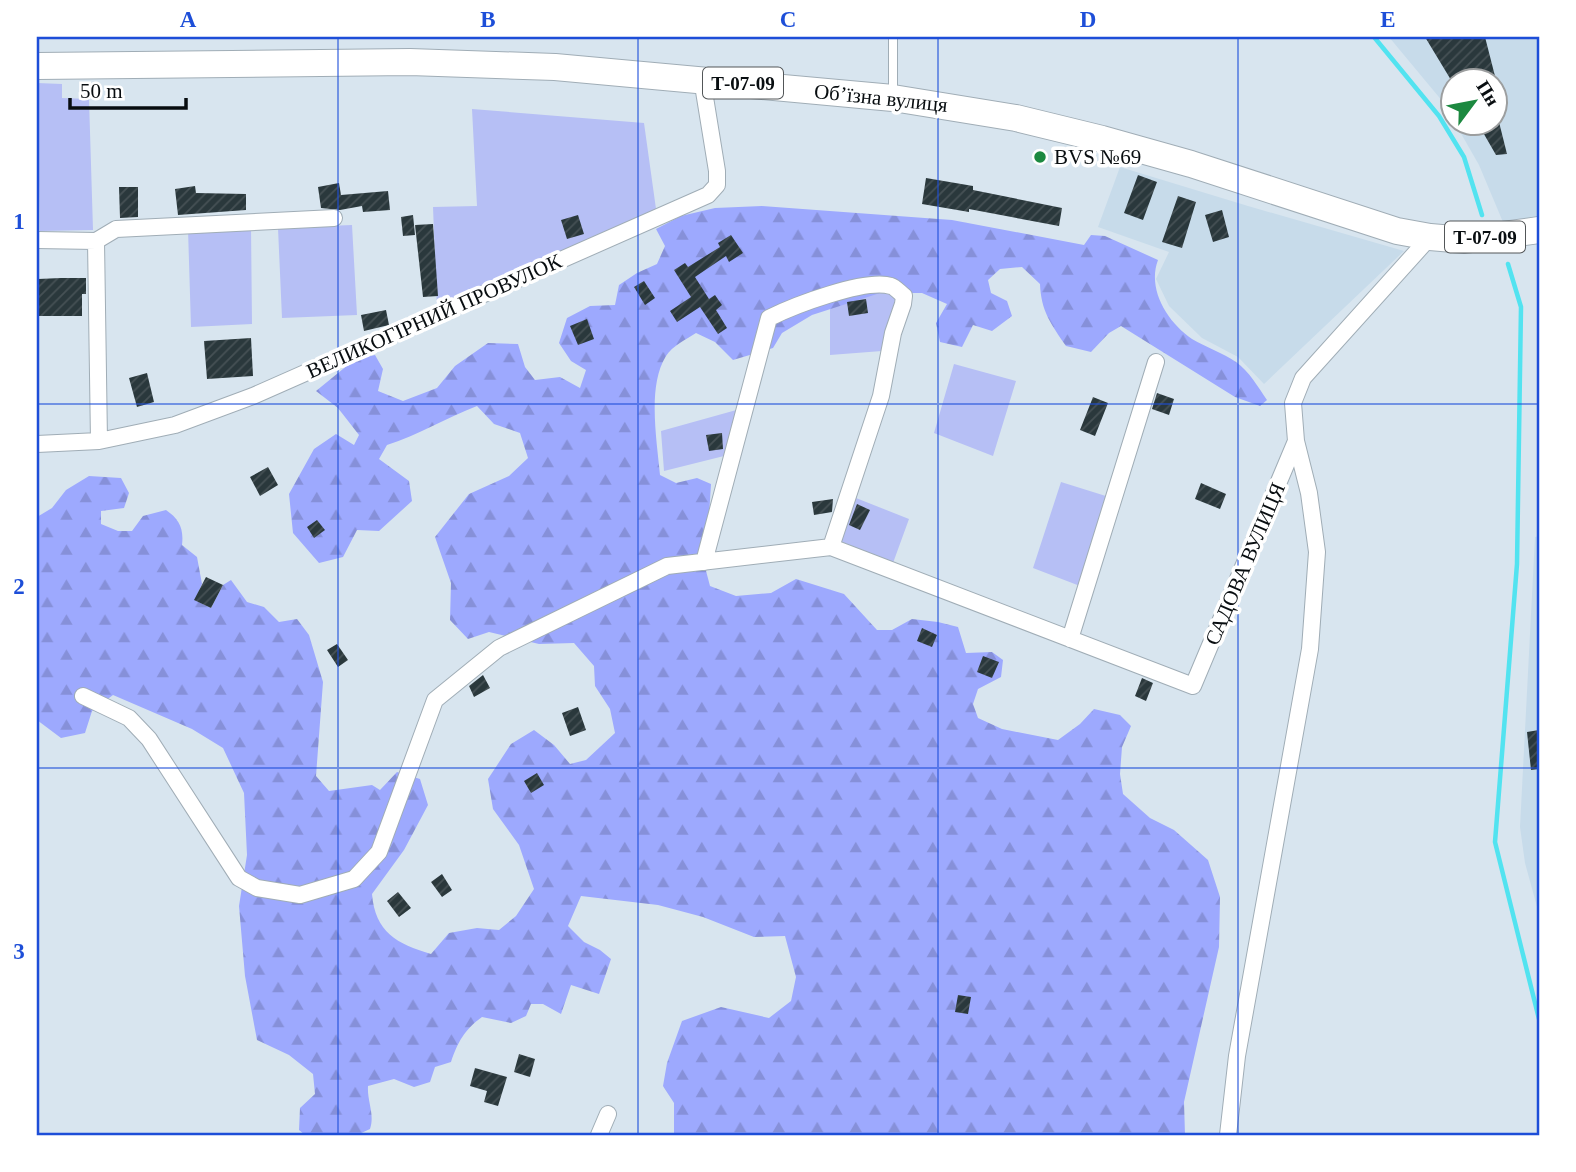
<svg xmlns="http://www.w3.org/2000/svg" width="1576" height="1172" font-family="'Times New Roman',serif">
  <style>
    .built { fill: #c7dbea }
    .green { fill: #b6bff5 }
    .forest { fill: url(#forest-firs) }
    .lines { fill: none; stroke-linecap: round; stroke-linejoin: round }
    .stream { stroke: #52e3f0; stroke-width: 4.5 }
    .building { fill: url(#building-hatch) }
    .service-casing { stroke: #a0adb6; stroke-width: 10 }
    .minor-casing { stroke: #a0adb6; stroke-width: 18 }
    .primary-casing { stroke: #a0adb6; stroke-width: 28 }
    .service { stroke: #fff; stroke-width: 8 }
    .minor { stroke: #fff; stroke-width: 16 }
    .primary { stroke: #fff; stroke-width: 26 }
    .grid { fill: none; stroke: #1d4ed8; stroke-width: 2; stroke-opacity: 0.55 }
    .poi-dot { fill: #1c8940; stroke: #fff; stroke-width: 2.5 }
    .labels { text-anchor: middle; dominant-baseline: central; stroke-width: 7; stroke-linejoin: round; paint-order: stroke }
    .shield { fill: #fff; stroke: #525658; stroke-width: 2 }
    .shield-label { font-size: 19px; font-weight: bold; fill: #080d10 }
    .street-label { font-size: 21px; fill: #080d10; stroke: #fff }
    .poi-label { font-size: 21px; fill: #080d10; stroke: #fff; text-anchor: start }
    .neatline { fill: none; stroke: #1d4ed8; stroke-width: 2.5 }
    .grid-label { font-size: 23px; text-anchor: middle; font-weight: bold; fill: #1d4ed8 }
  </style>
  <defs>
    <pattern id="forest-firs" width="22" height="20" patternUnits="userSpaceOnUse" patternTransform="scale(1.75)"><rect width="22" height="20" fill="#9da9fe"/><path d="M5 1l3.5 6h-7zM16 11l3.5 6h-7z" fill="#8690d9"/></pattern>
    <pattern id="building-hatch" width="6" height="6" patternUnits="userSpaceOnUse" patternTransform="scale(1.75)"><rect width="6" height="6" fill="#2a383c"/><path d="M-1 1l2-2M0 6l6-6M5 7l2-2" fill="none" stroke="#465155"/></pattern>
  </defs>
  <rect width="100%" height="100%" fill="#d8e5ef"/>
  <!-- built -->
  <path class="built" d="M1389,37H1539V230L1508,234L1479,165L1455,123L1496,122V80H1454L1453,119L1448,108Z
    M1120,167L1248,206L1404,251L1264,384L1238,357L1202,338L1169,306L1156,279L1169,252L1098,227Z
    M1539,536V914L1525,863L1520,827L1535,537Z"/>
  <!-- green -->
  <path class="green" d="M37,83L62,84V98L89,99L93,230L40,231Z
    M472,109L644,123L656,209L437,309L433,207L477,206Z
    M352,225L357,315L282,318L278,228Z
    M251,227L252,324L191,327L188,229Z
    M887,290L898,300L882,351L830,355V301Z
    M954,364L1016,381L993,456L934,433Z
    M740,409L728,455L664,471L661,431Z
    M1061,482L1109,497L1080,586L1033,568Z
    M856,498L909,519L893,563L840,541Z"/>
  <!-- forest -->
  <path class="forest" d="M762,206L952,220L1084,245L1091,235L1105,236L1158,260C1147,289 1167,322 1192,339C1206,347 1223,353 1236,362C1249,371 1258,387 1267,400L1260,406L1235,397L1121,326L1109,333L1091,352L1066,346C1051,324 1041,311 1040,284L1022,267L1000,269L988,280L991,293L1007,301L1012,316L992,331L973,325L962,347L940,342L936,323L947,304L922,293H880L812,315L782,333L773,348L733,360L715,342L696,333C687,339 672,346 666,356C647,386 657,441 660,475L676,483L697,478L711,484L709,516L700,548L710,586L736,596L771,593L796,579L844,594L877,630H892L912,619L938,622L958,627L966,653L992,652L1003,660L1001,677L978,689L973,704L978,718L1002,729L1058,740L1080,724L1094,709L1120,715L1131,726L1122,747L1120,774L1123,794L1150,818L1174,830L1208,860L1220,897L1219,947L1184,1102L1185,1135H674V1103L663,1086L667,1063L682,1021L721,1007L769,1018L791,1001L796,977L785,936L754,937L703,917L658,905L581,896L568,926L584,942L600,950L611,959L599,994L571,985L561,1014L543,1004H531L526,1016L511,1023L482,1017C464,1030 458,1042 451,1062L435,1067L430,1082L414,1087L394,1079L368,1086C367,1102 375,1114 370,1129L357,1135H305L299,1130L300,1108L315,1094L313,1074L289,1055L257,1040L245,976L239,906L247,855L244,793L223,748L192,729L113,695L92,711L85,733L61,738L37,720V517L52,508L66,490L89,476L121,478L129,493L124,508L101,511V524L118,531H132L143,516L166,510C179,519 184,528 182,545L197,557L202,584L195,600L211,608L223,585L231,580L247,602L264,607L279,622L297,619L309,635L323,682L316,776L329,791L372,785L380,790L397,772L420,779L428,805L404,850L372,894C375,932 397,944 431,954L449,933L477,928L499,930L516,916L534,889L519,845L493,809L488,779L511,744L534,730L554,745L570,764L586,760L615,733L610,709L595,686L594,666L574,643L539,644L489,632L468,639L450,620L451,583L435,537L469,494L509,476L528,458L520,433L494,424L477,406C446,418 418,435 387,445L379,459L409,481L412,501L379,531L357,530L343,557L319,563L293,533L289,494L314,449L336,434L354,445L359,435L338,408L316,391L354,360L375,355L383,369L378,391L403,401L437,388L455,366L488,343L518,344L525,367L535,380L560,377L580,388L586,370L571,361L559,343L567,318L590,306L615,305L619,285L637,273L657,264L665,246L656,229L681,216L715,208Z"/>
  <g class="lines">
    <!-- stream -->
    <path class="stream" d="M1374,37L1439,116L1464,157L1482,215
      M1508,264L1521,307L1517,564L1495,842L1539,1019"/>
  </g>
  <!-- building -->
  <path class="building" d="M1425,37H1485L1496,80H1451Z
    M1477,122H1499L1507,154L1496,155Z
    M1138,175L1157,182L1143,220L1124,213Z
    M926,178L973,186V190L1062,208L1059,226L969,209V212L922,204Z
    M339,183L341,195L388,191L390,210L363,212L362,206L340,210L321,208L318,187Z
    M195,186L196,193L246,194V210L178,215L175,189Z
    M119,187H138V217L120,218Z
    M1178,196L1196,202L1182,248L1162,242Z
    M1222,210L1229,237L1213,242L1205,215Z
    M413,215L415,235L403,236L401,217Z
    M578,215L584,234L567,239L561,220Z
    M433,224L438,296L423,297L415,225Z
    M731,235L743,253L729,262L726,256L695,277L709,299L715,295L722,305L716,310L727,328L718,334L700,307L677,322L670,311L691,297L674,270L685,263L688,267L720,247L718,243Z
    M61,278H86V294H82V316H38V279Z
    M644,281L655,298L645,305L634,287Z
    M866,299L868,313L849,316L847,302Z
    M386,310L389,325L364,331L361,315Z
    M587,319L594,339L578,345L570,326Z
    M251,338L253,376L207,379L204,341Z
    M147,373L154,402L137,407L129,378Z
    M1157,393L1174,399L1169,415L1152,409Z
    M1093,397L1108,403L1095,436L1080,430Z
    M722,433L723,449L709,451L706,435Z
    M268,467L278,485L260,496L250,477Z
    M1201,483L1226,494L1220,509L1195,499Z
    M833,499L832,512L814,515L812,502Z
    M857,504L870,510L860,530L849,525Z
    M317,520L325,530L314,538L307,527Z
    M206,577L223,585L211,608L194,600Z
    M922,628L937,635L932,647L917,641Z
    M337,644L348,660L338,667L327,650Z
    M983,656L999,662L992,678L977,672Z
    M483,675L490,688L474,697L469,686Z
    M1142,678L1153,683L1146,701L1135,696Z
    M578,707L586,730L570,736L562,713Z
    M1539,730V769L1531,770L1527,732Z
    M537,773L544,785L531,793L524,781Z
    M442,874L452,890L442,897L431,882Z
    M398,892L411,908L399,917L387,901Z
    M958,995L971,997L968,1014L955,1012Z
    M519,1054L535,1059L530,1077L514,1072Z
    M475,1068L507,1077L498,1106L484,1102L487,1091L470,1086Z"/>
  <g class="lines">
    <!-- service casing -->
    <g class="service-casing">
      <path id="service" d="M893,93V37"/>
    </g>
    <!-- minor casing -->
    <g class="minor-casing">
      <path id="minor" d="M37,240L96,241L116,229L334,218
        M96,241L99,441
        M37,444L99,441L175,425L253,396L708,195L717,185V171L702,79
        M704,562L769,318C793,306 865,278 891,286C895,287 900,293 904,296L903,304L893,333L881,396L831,547
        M1070,639L1156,362
        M83,696L129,718L149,739L239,878L257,888L300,895L354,879L379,852L435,700L499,648L667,566L831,547L1193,686L1296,441
        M599,1135L608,1114
        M1228,1135L1237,1056L1310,649L1317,552L1309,493L1296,441L1293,403L1303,378L1430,237"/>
    </g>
    <!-- primary casing -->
    <g class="primary-casing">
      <path id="primary" d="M37,66L410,62L555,67L893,98L1016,118L1102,139L1191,164L1397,231L1430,237L1465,240L1539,230"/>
    </g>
    <!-- service -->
    <use href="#service" class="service"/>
    <!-- minor -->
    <use href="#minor" class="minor"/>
    <!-- primary -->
    <use href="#primary" class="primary"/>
  </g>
  <!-- grid -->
  <path class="grid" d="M338,37V1135M638,37V1135M938,37V1135M1238,37V1135M37,404H1539M37,768H1539"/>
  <!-- markers -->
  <circle class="poi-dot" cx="1040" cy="157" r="7"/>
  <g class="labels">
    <!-- shield labels -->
    <g class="shield">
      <rect x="703" y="67.5" width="80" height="31" rx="5"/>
      <rect x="1445" y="221.5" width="80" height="31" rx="5"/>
    </g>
    <g class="shield-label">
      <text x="743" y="83">Т-07-09</text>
      <text x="1485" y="237">Т-07-09</text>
    </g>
    <!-- street labels -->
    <g class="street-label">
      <text transform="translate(881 98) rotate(6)">Обʼїзна вулиця</text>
      <text transform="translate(434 316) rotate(-24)">ВЕЛИКОГІРНИЙ ПРОВУЛОК</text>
      <text transform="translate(1245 564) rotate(-67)">САДОВА ВУЛИЦЯ</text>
    </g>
    <!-- poi labels -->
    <g class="poi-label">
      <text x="1054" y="157">BVS №69</text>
    </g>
  </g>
  <!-- border -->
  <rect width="1576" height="1172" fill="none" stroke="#ffffff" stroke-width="77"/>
  <!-- north arrow -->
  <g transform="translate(1474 102) rotate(58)"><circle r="33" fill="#ffffff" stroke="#9c9e9f" stroke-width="2"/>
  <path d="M0-5L12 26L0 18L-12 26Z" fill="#1c8940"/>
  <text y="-10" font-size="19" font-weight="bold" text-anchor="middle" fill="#080d10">Пн</text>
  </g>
  <!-- scale -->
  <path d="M70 98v10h116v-10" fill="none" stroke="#080d10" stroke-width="3.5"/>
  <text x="80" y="98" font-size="21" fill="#080d10" stroke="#ffffff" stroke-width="5" paint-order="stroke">50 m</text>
  <rect x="38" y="38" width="1500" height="1096" class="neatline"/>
  <g class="grid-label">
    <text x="188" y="27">A</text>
    <text x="488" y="27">B</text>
    <text x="788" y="27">C</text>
    <text x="1088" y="27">D</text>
    <text x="1388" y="27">E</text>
    <text x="19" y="229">1</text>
    <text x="19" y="594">2</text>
    <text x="19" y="959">3</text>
  </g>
</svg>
